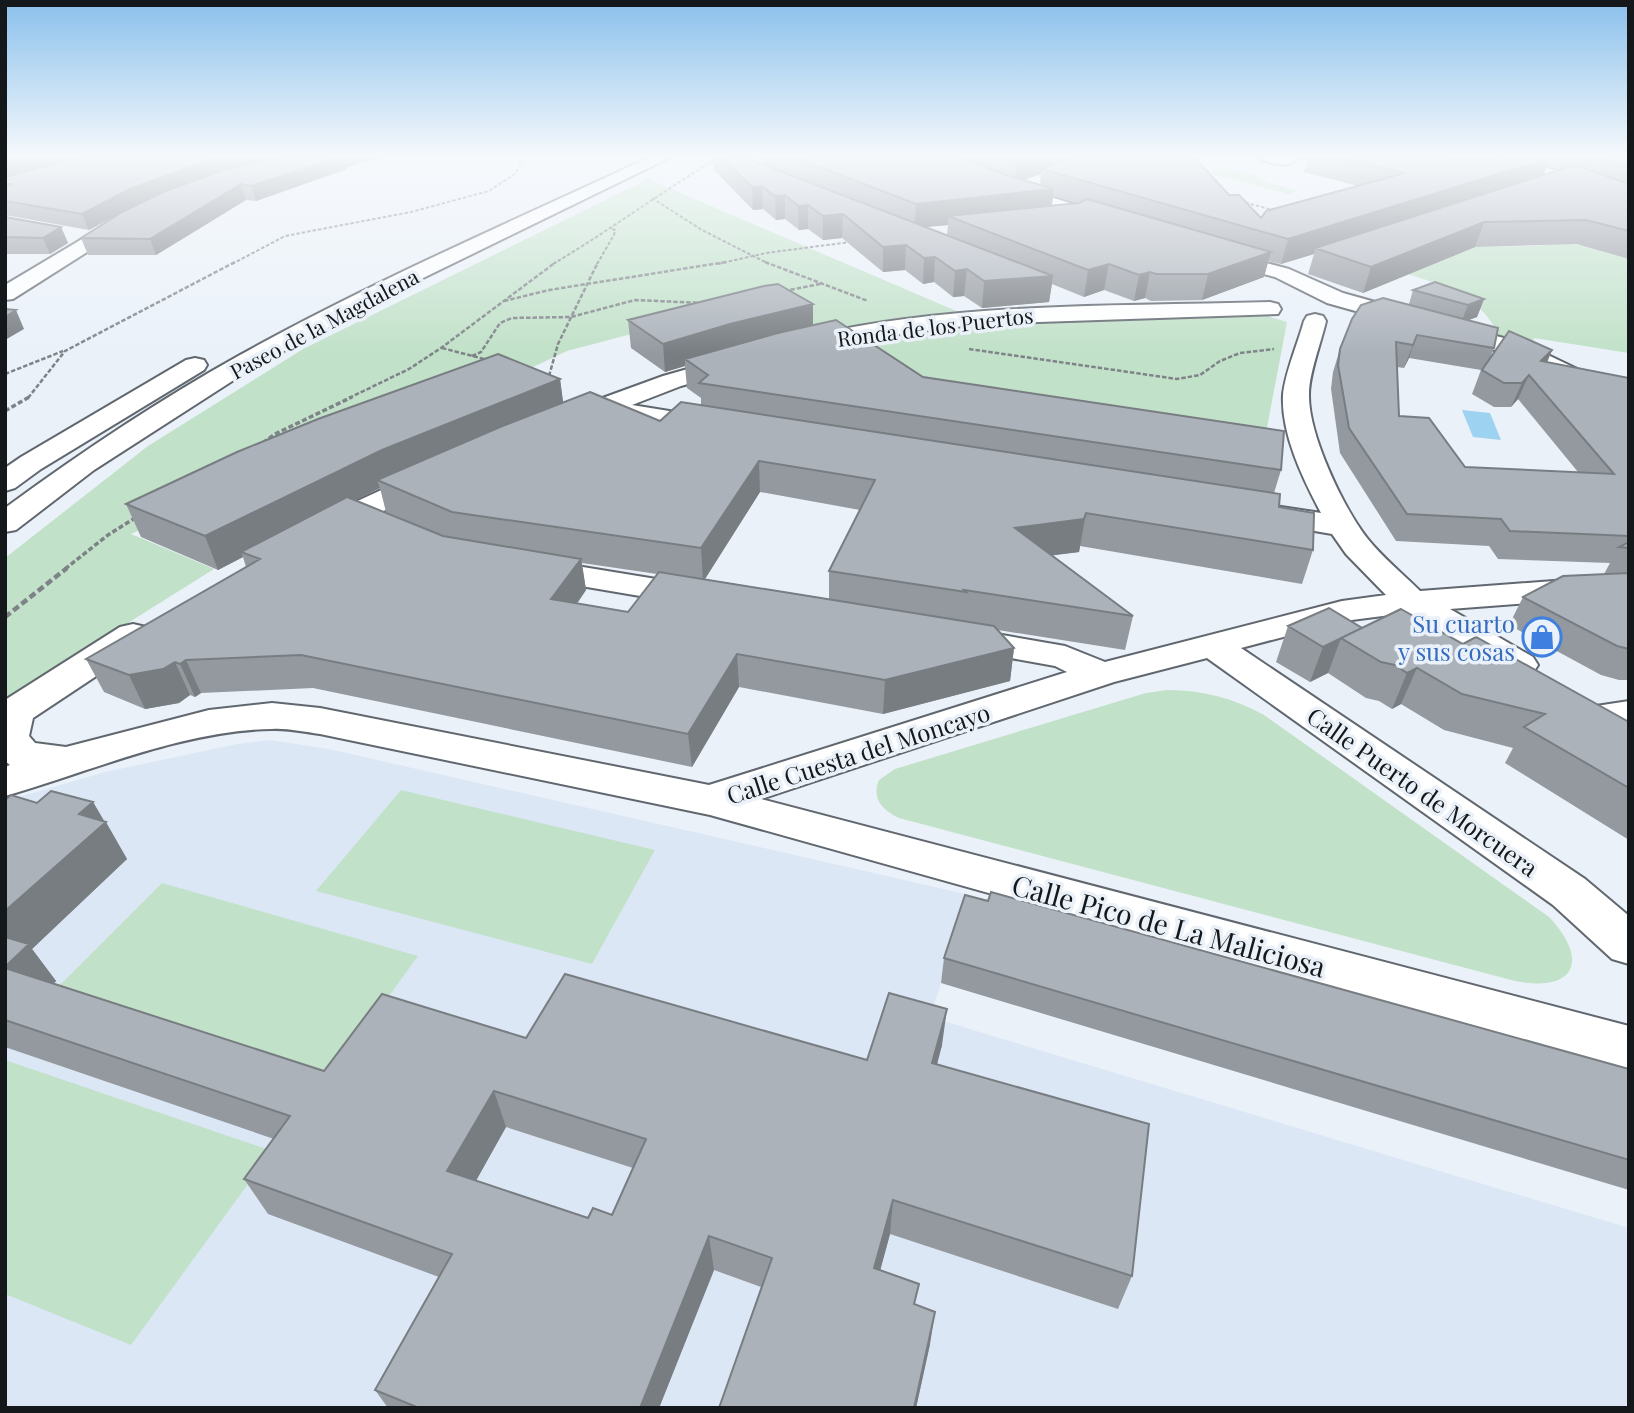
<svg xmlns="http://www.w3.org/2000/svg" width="1634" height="1413" font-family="'Playfair Display',serif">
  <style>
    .built { fill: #dce7f6 }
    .green { fill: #c1e1c8 }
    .water { fill: #9dd3f1 }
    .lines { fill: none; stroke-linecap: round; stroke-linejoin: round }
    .street-casing { stroke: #61676e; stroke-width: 4 }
    .secondary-casing { stroke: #61676e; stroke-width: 4 }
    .path-far3 { stroke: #7e8388; stroke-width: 2; stroke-dasharray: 3.5 2; stroke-linecap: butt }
    .path-far2 { stroke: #7e8388; stroke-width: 2.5; stroke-dasharray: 4.5 2; stroke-linecap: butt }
    .path-far1 { stroke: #7e8388; stroke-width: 3.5; stroke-dasharray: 5 2.5; stroke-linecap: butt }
    .path { stroke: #7e8388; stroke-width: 4.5; stroke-dasharray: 7 3.5; stroke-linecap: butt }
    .street { fill: #fff; fill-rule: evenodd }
    .secondary { fill: #fff; fill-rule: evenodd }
    .wall { fill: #9499a0; fill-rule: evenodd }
    .shaded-wall { fill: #787d82 }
    .building { fill: #acb2ba; stroke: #787d82; stroke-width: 2; fill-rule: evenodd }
    .labels { text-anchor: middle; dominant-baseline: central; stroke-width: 7; stroke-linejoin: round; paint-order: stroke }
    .far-street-label { font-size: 21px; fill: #15181b; stroke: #eaf1f9 }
    .shop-label { font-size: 24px; fill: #366cbe; stroke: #eaf1f9; text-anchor: end }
    .street-label { font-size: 24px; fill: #15181b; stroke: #eaf1f9 }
    .near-street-label { font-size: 28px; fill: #15181b; stroke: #eaf1f9 }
  </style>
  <rect width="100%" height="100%" fill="#eaf1f9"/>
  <!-- built -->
  <path class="built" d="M270,740L329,749L970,895L930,1017L1629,1228V1396L1625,1408H5V801L105,772L237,744Z"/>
  <!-- green -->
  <path class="green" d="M1220,168L1254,175L1263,181L1297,191L1289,194L1207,173Z
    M648,179L961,313L999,320L1267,316L1287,322L1266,433L904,386L669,324L567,351L516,375L245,480L131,534L214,569L5,700V558L148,446L303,349Z
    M1556,239L1629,259V353L1534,338L1533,341L1499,336C1482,297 1445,286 1408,274L1442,247L1538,246Z
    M1167,690C1203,690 1233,698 1264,715L1549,917C1590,960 1575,993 1515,981L899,818C883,810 871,799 879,780L895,769L1146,693Z
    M401,790L655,850L592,964L316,891Z
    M162,883L418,956L316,1097L39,1006Z
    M5,1060L272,1151L131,1345L5,1294Z"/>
  <!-- water -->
  <path class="water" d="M1462,410L1490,413L1501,440L1473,437Z"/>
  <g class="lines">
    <!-- street casing -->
    <g class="street-casing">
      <path id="street" d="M916,157H938L994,179L1114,217L1116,221L1107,227L1100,225L982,187L918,160Z
        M1260,157H1298C1289,169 1275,164 1262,160Z
        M1475,157C1529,155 1578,179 1629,197V208L1524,170L1477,160Z
        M129,211L138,217L136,221L13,299L5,300V285Z
        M1214,249L1289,269L1343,293L1525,344L1598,379L1629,386V402L1580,389L1509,354L1327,303L1275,277L1207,259L1204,255L1207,251Z
        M1270,302L1278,304L1281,309L1278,314L979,324L863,339L805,351L797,349L793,344L797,339C951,301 1112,307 1270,302Z
        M1315,314L1323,316L1326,321C1321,343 1309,373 1309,394C1308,434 1343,507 1367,538C1382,557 1403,574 1420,591L1607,577L1629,578V598L1607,597L1450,609L1533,657L1538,665L1533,673L1520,676L1507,673L1406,613L1344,621L1241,648L1585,879L1629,916V964L1612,959L1553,905L1207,658L1114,682L761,799L1629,1026V1072L710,815L320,734C304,732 287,728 272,729C184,730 89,772 5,796V767L10,765L5,761V700L120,627L133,624L146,627L151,635L146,643L33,718L29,736L35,743L66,747L209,710L272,703L320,708L709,785L1067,672L1055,666L949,647L944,639L949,631L962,628L1065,646L1105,662L1342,601L1386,595L1346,554L1332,534L1262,522L1251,519L1247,513L1251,507L1262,504L1321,513C1303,479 1281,434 1283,395C1285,373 1298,343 1304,321L1307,316Z
        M737,355L746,357L749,362L746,367L681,386L632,405L725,420L729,426L725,432L715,434L603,416L565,429L556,427L552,421L556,415L663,376Z
        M429,468L439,471L444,477L439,483L334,536L323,538L312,536L307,529L312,522Z
        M534,559L699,586L711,589L716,596L711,603L699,606L522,576L518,569L522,562Z
        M1629,701V727L1610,728L1596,724L1591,715L1596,706Z"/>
    </g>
    <!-- secondary casing -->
    <g class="secondary-casing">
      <path id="secondary" d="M650,157H671L419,280L257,365L94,470L16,530L5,532V508C80,453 159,400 240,355C373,281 513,221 650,157Z
        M195,358L204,360L207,365L204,370L41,469L15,488L5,491V468L21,457L186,360Z"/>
    </g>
    <!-- path-far3 -->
    <path class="path-far3" d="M652,198L702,230L769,264
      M1240,201L1276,211
      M232,264L285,236L411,212L489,191L516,173L525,157
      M553,264C610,230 663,191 719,157
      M597,264L614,235L615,230L612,229
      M718,264L766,253L850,242"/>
    <!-- path-far2 -->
    <path class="path-far2" d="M765,262L868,301
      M784,291L820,284
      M504,301L549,290L726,262
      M442,348L488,360
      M969,349L1177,379L1200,375L1220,361L1240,353L1274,349
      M472,356L481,352L500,323L512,318L571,317L635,300L702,303
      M5,374L63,351
      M549,376L558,344L598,262
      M28,398L65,351L235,262
      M349,398L409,369L441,348L556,262"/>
    <!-- path-far1 -->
    <path class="path-far1" d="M5,411L29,397
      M263,443L275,434L352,397
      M65,569L108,535L135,518"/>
    <!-- path -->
    <path class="path" d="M5,617L67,568"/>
    <!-- street -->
    <use href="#street" class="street"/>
    <!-- secondary -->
    <use href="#secondary" class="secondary"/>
  </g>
  <!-- wall -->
  <path class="wall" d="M5,157L347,167V169L256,201L246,200L156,255H88L81,238L142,202L89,230L5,215Z
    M713,157H750L762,164V157H1194L1229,195L1261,218L1358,186L1304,172L1308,160L1300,159L1299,157H1629V259L1576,244L1475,247L1363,293L1308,274L1314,254L1281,264L1268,261L1264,277L1202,300L1151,301L1145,298L1134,301L1104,290L1084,297L1052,284L1049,302L982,308L964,296L953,297L934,282L923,284L905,270L883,272L842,238L823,240L808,229L799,230L785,219L776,220L763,209L753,210L714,170ZM1547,166L1554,167L1561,170L1543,175ZM1041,174L1040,185L1023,180ZM1053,196L1077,203L1051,206ZM948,225L947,235L926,227Z
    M5,217L61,227L68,243L50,254H5Z
    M1413,290L1484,299L1477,317L1468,320L1494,348L1490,358L1552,350L1547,363L1629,378V680H1619L1601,675L1509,625L1523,597L1604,574L1610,563L1498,559L1489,546L1396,541L1340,453L1331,389L1333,372L1340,349L1409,304ZM1409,358L1481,370L1472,394L1494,407H1511L1518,399L1578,472L1465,467L1399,416L1397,367L1404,368Z
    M628,320L813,325L923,377L1281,470L1274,493L1279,507L1313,550L1302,584L1080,546L1079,552L1052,555L1133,616L1125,650L998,630L1014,648L1010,681L883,714L739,687L692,767L313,688L201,693L195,697L190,695L179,703L145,709L104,692L86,659L246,567L243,557L218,570L141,537L126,504L560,379L563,403L660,421L701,405V398L687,388L685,366L665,372L631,348ZM380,488L386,512L426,529L355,500ZM760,492L860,510L829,571V599L705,579ZM582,563L657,574L628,612L577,604L586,590Z
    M1288,626L1362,628L1463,644L1629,722V840L1505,763L1513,748L1444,730L1401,704L1392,709L1379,701L1366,698L1328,673L1310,682L1276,662Z
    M5,800L37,803L93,802L127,859L32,949L56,981L54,983L324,1071L526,1038L867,1060L942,1045L937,1065L1132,1276L1118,1309L890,1234L880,1270L916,1305L930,1344L916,1408H719L761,1287L714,1270L659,1408H388L375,1390L439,1277L268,1214L244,1179L274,1139L5,1047ZM506,1127L633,1168L612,1215L588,1218L476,1180Z
    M944,958L1629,1069V1190L941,983Z"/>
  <!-- shaded-wall -->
  <path class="shaded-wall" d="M24,157H83L5,178V162Z
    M224,157H283L212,176L136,204L89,230L82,214L130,189L207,161Z
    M337,157H383L347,167V169L256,201L251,186Z
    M1029,157H1087L1042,169L1041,174L1015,183L1017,161Z
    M1550,158L1541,180L1315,248L1314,254L1281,264L1288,239Z
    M241,184L246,200L156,255L150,239Z
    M762,186L763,209L753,210L752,187Z
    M1054,189L1051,213L948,216V225L914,228L916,204Z
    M785,195V219L776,220L775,196Z
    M808,205V229L799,230L798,206Z
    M843,214L842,238L823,240V216Z
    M1484,222L1475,247L1363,293L1371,267Z
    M61,227L68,243L50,254L43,238Z
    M906,245L905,270L883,272V247Z
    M1271,252L1264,277L1202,300L1208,274Z
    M935,257L934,282L923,284L924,258Z
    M1109,264L1104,290L1084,297L1088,270Z
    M967,269L964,296L953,297L955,271Z
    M1150,272L1145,298L1134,301L1139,275Z
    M1053,276L1049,302L982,308L984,281Z
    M1484,299L1477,317L1461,323L1468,305Z
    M813,304V332L685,359V366L665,372L663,344L730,324Z
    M16,310L24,329L5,340V317Z
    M1417,335L1409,358L1404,368L1413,345Z
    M1552,350L1542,373L1541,361Z
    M1529,375L1518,399L1511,407L1522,383Z
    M560,379L564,409L377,480L380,488L248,555L241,552L243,557L218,570L205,536L382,450Z
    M759,461L760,492L703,582L701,548Z
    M1086,513L1079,552L1011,561L1015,528Z
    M581,559L586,590L557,631L551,599Z
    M1341,638L1328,673L1310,682L1323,647Z
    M1014,648L1010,681L883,714L885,680Z
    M737,654L739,687L692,767L688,734Z
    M186,660L201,693L195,697L180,664Z
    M175,662L190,695L179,703L145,709L129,675Z
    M1417,668L1401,704L1392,709L1407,673Z
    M93,802L105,823L106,822L127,859L32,949L56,981L33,1005L5,968V911L79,814Z
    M947,1009L942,1045L927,1100L932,1063Z
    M494,1091L506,1127L462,1206L447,1171Z
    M893,1200L890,1234L872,1301L874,1268Z
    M709,1236L714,1270L659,1408H640Z
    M935,1312L930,1344L916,1408H914Z"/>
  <!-- building -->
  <path class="building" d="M5,157H24L5,162Z
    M79,157H224L207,161L130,189L82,214L5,201V186L12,184H5V177Z
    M279,157H337L251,186L241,184L150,239L81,238L122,212L163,192L218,172Z
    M721,157H750L756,162L1053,276L984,281L967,269L955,271L935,257L924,258L906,245L883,247L843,214L823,216L808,205L798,206L785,195L775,196L762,186L752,187Z
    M794,157H959L1009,176L1054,189L916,204Z
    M1006,157H1029L1017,161Z
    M1075,157H1194L1229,195H1239L1261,218L1266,211L1405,173L1337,157L1550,158L1288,239L1042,169Z
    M1595,157H1629V168Z
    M1574,165L1629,184V231L1586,220L1484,222L1371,267L1315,248Z
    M1087,199L1271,252L1208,274H1156L1150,272L1139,275L1109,264L1088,270L948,216L1079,203Z
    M5,217L61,227L43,238L5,237Z
    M1435,282L1484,299L1468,305L1413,290Z
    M778,284L813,304L730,324L663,344L628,320L764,286Z
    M1383,298L1498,328L1494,348L1417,335L1413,345L1396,342L1399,416L1429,418L1465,467L1614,474L1529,375L1522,383H1504L1482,370L1509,331L1552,350L1541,361L1629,378V536L1510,531L1501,519L1407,514L1349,428L1338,365L1340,349L1352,319L1361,305Z
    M5,309L16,310L5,317Z
    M836,320L923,377L1284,431L1281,470L699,383L708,375L685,359L778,333Z
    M498,354L560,379L382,450L205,536L126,504L237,452L318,419Z
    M590,392L660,421L681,402L1280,494L1279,507L1314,513L1313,550L1086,513L1084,519L1015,528L1133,616L964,590L966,592L829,571L875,480L759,461L701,548L452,512L377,480L500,427Z
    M347,497L443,536L581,559L551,599L628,612L659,572L994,626L1014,648L885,680L737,654L688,734L301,655L186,660L180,664L175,662L163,669L129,675L86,659L260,559L241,552Z
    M1629,542V548L1619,547Z
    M1629,573V649L1617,646L1523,597L1563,576Z
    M1329,608L1362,628L1323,647L1288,626Z
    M1401,609L1463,644L1476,637L1629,722V788L1524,727L1545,714L1462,694L1417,668L1407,673L1395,665L1381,662L1341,638Z
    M51,791L93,802L79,814L106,822L5,911V800L11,795L37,803Z
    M991,892L1629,1069V1160L944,958L965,895L988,901Z
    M5,937L29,944L5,967Z
    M5,968L324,1071L382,994L526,1038L565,974L867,1060L889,993L947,1009L932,1063L1149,1124L1132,1276L893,1200L874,1268L919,1284L914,1304L935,1312L914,1408H719L772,1258L709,1236L640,1408H419L375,1390L452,1254L244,1179L290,1116L5,1020ZM494,1091L646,1139L612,1215L593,1208L588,1218L447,1171Z"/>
  <!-- sky -->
  <linearGradient id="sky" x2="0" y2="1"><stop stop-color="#8ac0ec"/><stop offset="0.44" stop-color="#f6f9fc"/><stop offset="1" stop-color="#f6f9fc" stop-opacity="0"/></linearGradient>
  <rect width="1634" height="355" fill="url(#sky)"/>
  <!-- icons -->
  <defs>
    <g id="shop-ring" transform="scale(2.0125)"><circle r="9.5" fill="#eaf1f9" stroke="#3f7fe0" stroke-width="1.5"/><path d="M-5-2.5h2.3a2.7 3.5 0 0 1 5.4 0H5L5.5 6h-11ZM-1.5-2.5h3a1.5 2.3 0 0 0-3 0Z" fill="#3f7fe0"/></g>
  </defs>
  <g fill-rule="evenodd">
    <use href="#shop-ring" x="1542" y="637"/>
  </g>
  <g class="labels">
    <!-- far-street labels -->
    <g class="far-street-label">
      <text transform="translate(324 323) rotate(-28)">Paseo de la Magdalena</text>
      <text transform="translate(935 326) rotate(-7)">Ronda de los Puertos</text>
    </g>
    <!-- shop labels -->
    <g class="shop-label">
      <text x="1515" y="623">Su cuarto<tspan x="1515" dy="28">y sus cosas</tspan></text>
    </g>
    <!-- street labels -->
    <g class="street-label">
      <text transform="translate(858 753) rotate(-18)">Calle Cuesta del Moncayo</text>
      <text transform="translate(1423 791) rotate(35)">Calle Puerto de Morcuera</text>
    </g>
    <!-- near-street labels -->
    <g class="near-street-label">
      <text transform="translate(1169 925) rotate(15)">Calle Pico de La Maliciosa</text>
    </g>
  </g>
  <!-- border -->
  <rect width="1634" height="1413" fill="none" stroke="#15181b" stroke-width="14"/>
</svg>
